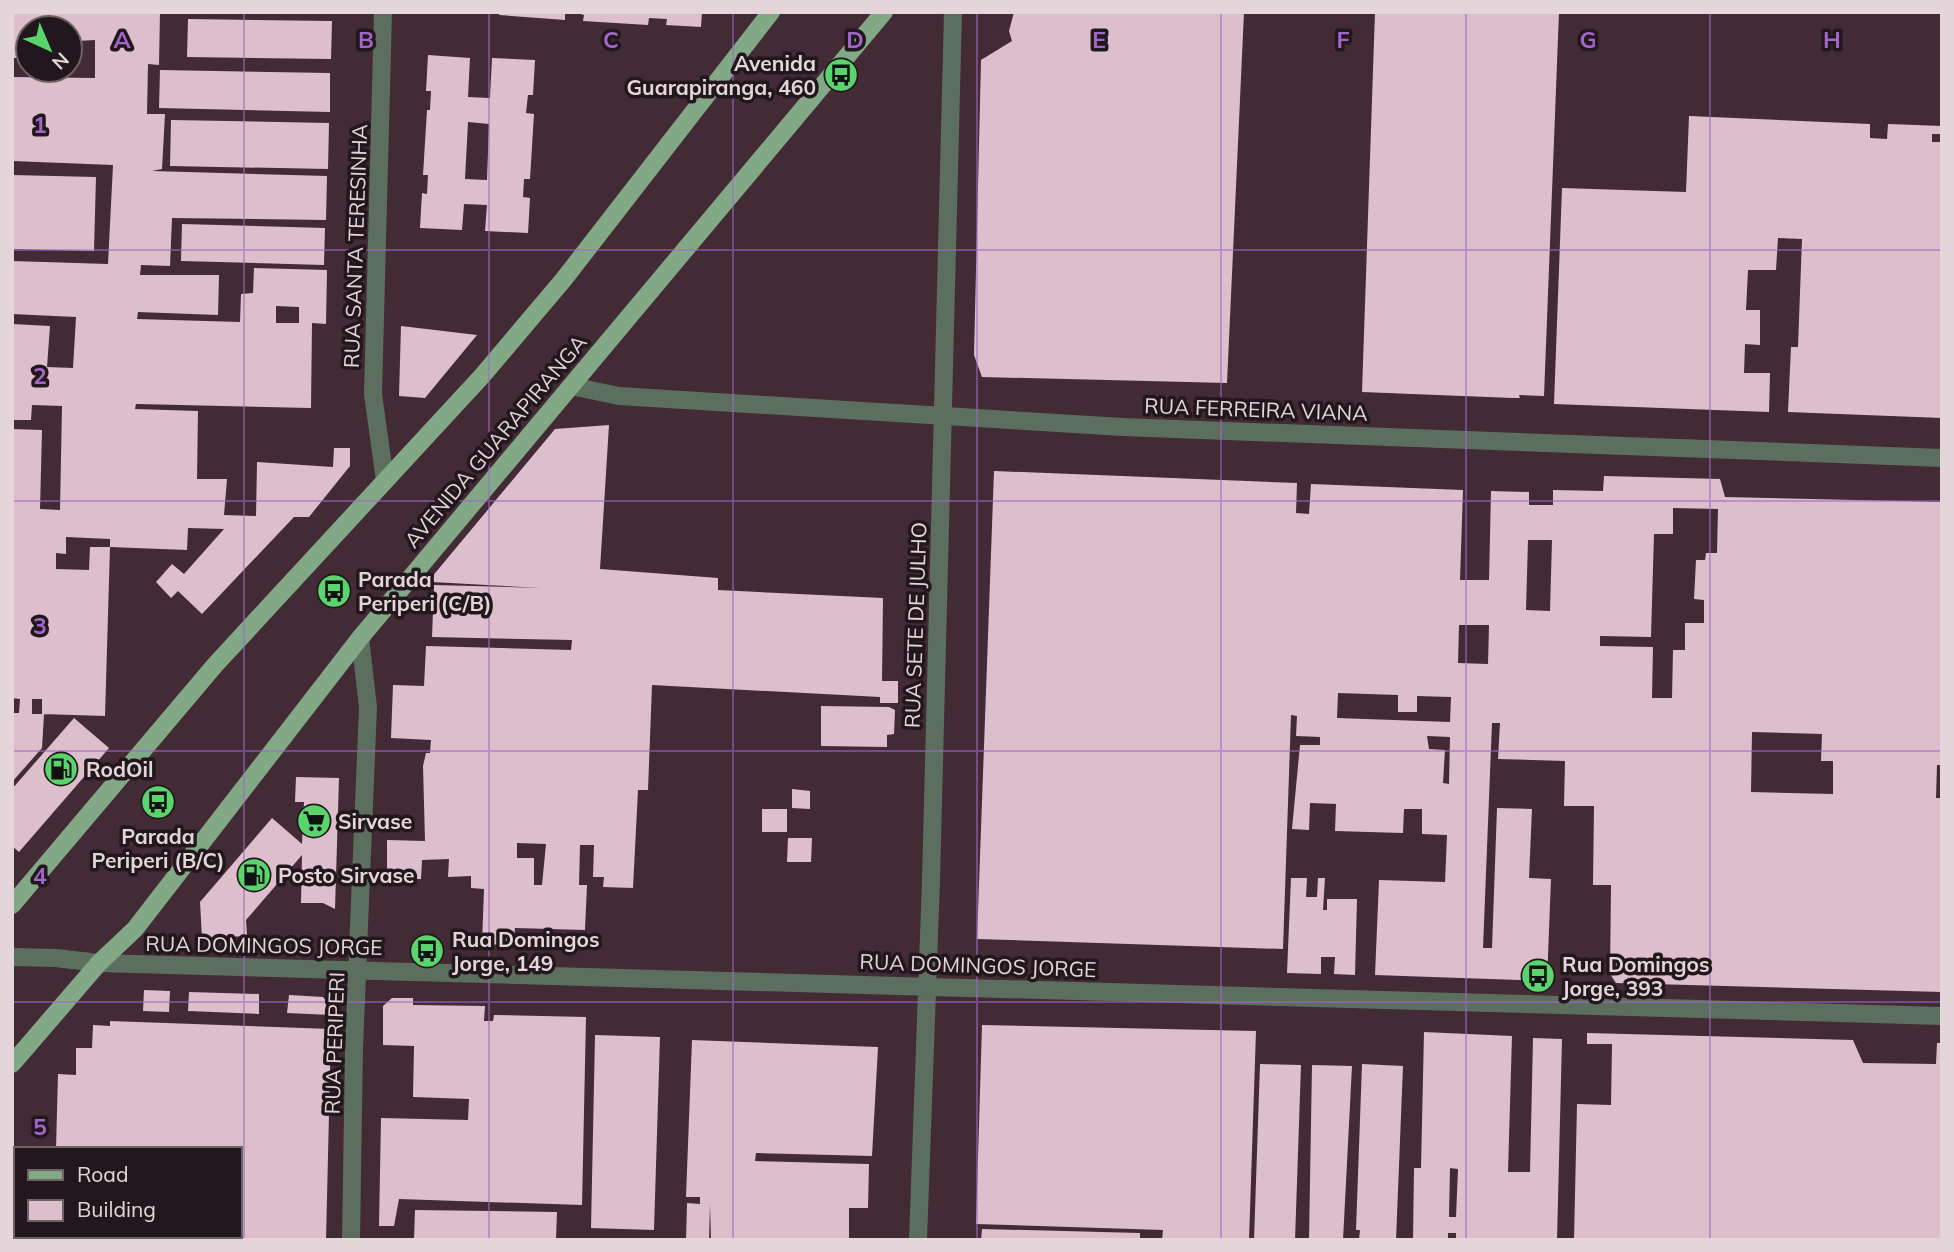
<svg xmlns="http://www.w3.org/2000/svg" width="1954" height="1252" font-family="Mulish,sans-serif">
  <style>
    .building { fill: #ddbfcb; fill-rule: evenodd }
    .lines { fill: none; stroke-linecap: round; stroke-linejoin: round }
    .minor { stroke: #5c6e5d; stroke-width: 18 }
    .primary { stroke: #82a885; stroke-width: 18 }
    .grid { fill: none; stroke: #a067c9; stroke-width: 2; stroke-opacity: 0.55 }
    .labels { text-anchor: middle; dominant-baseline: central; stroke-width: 7; stroke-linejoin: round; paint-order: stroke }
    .poi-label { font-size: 21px; font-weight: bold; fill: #e4d5db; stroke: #22171c; text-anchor: start }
    .street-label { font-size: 21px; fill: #e4d5db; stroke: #22171c }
    .grid-label { font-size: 23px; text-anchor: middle; font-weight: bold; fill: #a067c9; stroke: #22171c; stroke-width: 7; stroke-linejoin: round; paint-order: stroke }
  </style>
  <rect width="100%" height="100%" fill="#422b35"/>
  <!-- building -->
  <path class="building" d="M12,12H160L159,65L148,64L147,114H165L162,169L152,171L327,176L326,220L172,218L170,266L141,265L140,275H219L218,315L138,312L137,319L240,322L241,294L253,293L254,268L327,270L326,324L312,323L311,408L136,404L135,409L198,411L197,479H227L224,515L256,516L257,462L333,467L334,448H350V466L309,517H294L202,614L178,591L171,598L156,582L172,564L184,574L224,529L188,528L187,550L110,547V539L66,537V554L56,553V569L89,570L90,547H110L105,716L42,714V699H32V714H44L42,748L12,782V713H19L20,699L12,698V429L42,430L40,509L60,510L62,406L32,405L31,420H12V324L50,326L47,367L73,368L76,317L12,314V261L108,264L113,165L12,161V77L95,78V40L77,41V59H70V28H28V58H12ZM276,306L299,307V323H276Z
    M500,12H565V20L499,15Z
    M574,12H702L701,27L666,25L667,19L649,18L648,25L583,21L584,15Z
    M1014,12H1244L1227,383L982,377L974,355L981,60L1012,41L1009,31Z
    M1375,12H1559L1544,396L1519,395L1520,398H1513L1362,392Z
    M188,19L332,21L331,59L187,57Z
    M428,55L470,58L468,97L490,98L492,58L535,60L533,95H528L526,113L534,114L530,179H524L523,197L530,198L528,233L485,231L487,205L464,204L462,230L420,228L422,193L427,194L428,175H423L427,110H430L431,91H426ZM468,122L489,124L487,180L465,179Z
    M160,70L330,73V112L159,108Z
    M1689,116L1870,124V138L1887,139L1888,124L1942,126V134H1932V142H1942V418L1788,412L1791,347H1798L1802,239L1778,238L1776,270H1748L1746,310H1760V345L1745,344L1744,373H1770L1769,412L1554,404L1562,188L1686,192Z
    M171,120L329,123L328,169L170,166Z
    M12,175L96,177L94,251L12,249Z
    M182,224L325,228L324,265L181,261Z
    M401,326L477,335L425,398L399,396Z
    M609,425L600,569L718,578V590L883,598L882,681H898V703H880V697L652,685L648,790H638L633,888L603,887L604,877H593L594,845H580L579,885H587L585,930L515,928L513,945L482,944L484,889L471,888V876L448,877L449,859L422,860L421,879H387V840L425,841L423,766L426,753H430L431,740L391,738L393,685L424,686L426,646L571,650L572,640L432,637L434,585L542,588L432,582L431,578L555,429ZM517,843L546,844L542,885H534V858H517Z
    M994,471L1297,483L1296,513L1309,514L1311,484L1463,490L1460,580H1489L1491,491L1529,492V505H1553V490L1603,491L1604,476L1720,479L1725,497L1942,502V765H1937L1936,798H1942V992L1616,983L1610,974L1611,885H1593L1594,806H1564L1565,761L1498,759L1500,723H1492L1483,948H1492L1497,808L1532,809L1529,878L1551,879L1547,981L1375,975L1379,880L1445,882L1447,835L1422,834V809H1404L1403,833L1335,831L1336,804L1310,803L1309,830L1292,829L1300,745H1320V737L1296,736L1297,716L1291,715L1283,949L977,939ZM1673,508L1718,509L1717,553H1706L1705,560H1696L1694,599L1704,600V623H1685V650H1673L1672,698H1652L1653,647L1600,646V636L1651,637L1654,534H1673ZM1528,540H1552L1550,611L1526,610ZM1459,625H1489L1488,664L1458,663ZM1338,693L1398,695V712H1417V696L1451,697L1450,722L1337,718ZM1752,732L1822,734L1821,761H1833V794L1751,792ZM1427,736L1450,737L1449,784L1443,783L1445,750L1429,749Z
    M821,706L889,707L895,710L894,734L887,735V747L821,746Z
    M74,718L109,748L19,852L12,846V789Z
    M296,777L339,778L335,909L323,903H301L302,855L246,920L247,936L202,938L200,902L272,818L302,844L304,802H295Z
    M792,789L810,791V809L792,808Z
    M762,809H787V832H762Z
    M788,838H812L811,862H787Z
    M1291,878H1307L1306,897H1317L1318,878H1325L1323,910H1327V899H1357L1355,975L1334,974L1335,957H1321V974L1287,973Z
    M144,990L170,991L169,1012L143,1011Z
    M189,992L259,994V1014L188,1011Z
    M289,995L323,997L331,1007V1015L287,1013Z
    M392,998H413V1005L485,1006L484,1021H493L494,1015L586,1017L582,1205L399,1199L394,1226H379L381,1118L468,1120L469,1099L413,1097L414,1046L383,1045V1006Z
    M110,1021L331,1029L326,1240H72V1236H240V1149H56L58,1074L76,1075V1048H92L93,1025L110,1026Z
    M982,1025L1256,1031L1249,1240H1162L1163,1230L976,1224Z
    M1424,1032L1512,1036L1508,1172H1530L1533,1038L1562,1039L1557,1240H1456V1233H1448V1240H1413L1414,1168H1421ZM1450,1168L1458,1169L1456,1217H1449Z
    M1587,1033L1853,1040L1863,1063L1936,1064L1937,1043H1942V1240H1574L1577,1104L1611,1105L1612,1044H1587Z
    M595,1035L660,1037L654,1230L591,1228Z
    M692,1040L878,1047L872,1156L756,1153L755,1161L869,1164L868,1208H849V1240H711L710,1204L709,1240H686L687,1203L700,1204V1197H686Z
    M1260,1064L1301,1065L1295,1240H1254Z
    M1362,1064L1403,1066L1396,1240H1359L1360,1230H1356Z
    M1312,1065L1352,1066L1343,1240H1309Z
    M415,1210L557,1212L556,1240H414Z
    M982,1229L1140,1233V1240H981Z"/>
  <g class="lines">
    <!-- minor -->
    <path class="minor" d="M383,12L373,394L385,481
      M571,386L619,396L1123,427L1942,458
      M12,957L56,958L99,963L1942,1016
      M351,1240L354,1048L368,707L360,638
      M918,1240L931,881L953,12"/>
    <!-- primary -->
    <path class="primary" d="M12,905L215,665L482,376L564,279L771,12
      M12,1064L99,963L135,929L360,638L884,12"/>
  </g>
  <!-- grid -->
  <path class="grid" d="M244,12V1240M489,12V1240M733,12V1240M977,12V1240M1221,12V1240M1466,12V1240M1710,12V1240M12,250H1942M12,501H1942M12,751H1942M12,1002H1942"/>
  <!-- icons -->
  <defs>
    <g id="bus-disc" transform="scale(1.75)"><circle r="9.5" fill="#5ad56e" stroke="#22171c"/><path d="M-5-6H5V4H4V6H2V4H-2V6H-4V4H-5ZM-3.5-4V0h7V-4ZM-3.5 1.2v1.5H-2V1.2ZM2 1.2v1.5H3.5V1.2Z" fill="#111"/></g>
    <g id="fuel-disc" transform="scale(1.75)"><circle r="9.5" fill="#5ad56e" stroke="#22171c"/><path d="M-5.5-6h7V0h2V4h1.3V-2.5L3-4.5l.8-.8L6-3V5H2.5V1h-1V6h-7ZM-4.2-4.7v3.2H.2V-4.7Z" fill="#111"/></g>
    <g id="supermarket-disc" transform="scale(1.75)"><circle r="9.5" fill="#5ad56e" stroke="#22171c"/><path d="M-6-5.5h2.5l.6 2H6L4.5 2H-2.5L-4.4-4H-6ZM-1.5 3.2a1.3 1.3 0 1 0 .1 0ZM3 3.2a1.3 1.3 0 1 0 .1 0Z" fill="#111"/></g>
  </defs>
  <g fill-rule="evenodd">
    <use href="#bus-disc" x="841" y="75"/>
    <use href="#bus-disc" x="334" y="591"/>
    <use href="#fuel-disc" x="61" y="769"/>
    <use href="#bus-disc" x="158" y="802"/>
    <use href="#supermarket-disc" x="314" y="821"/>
    <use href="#fuel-disc" x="254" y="875"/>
    <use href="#bus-disc" x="427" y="951"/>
    <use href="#bus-disc" x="1538" y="976"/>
  </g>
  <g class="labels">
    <!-- poi labels -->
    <g class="poi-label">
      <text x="816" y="63" text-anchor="end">Avenida<tspan x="816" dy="24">Guarapiranga, 460</tspan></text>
      <text x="358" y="579">Parada<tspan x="358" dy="24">Periperi (C/B)</tspan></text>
      <text x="86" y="769">RodOil</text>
      <text x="338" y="821">Sirvase</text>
      <text x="158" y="836" text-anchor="middle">Parada<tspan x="158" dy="24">Periperi (B/C)</tspan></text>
      <text x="278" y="875">Posto Sirvase</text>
      <text x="452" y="939">Rua Domingos<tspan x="452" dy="24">Jorge, 149</tspan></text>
      <text x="1562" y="964">Rua Domingos<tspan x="1562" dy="24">Jorge, 393</tspan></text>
    </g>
    <!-- street labels -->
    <g class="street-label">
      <text transform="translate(355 246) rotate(-88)">RUA SANTA TERESINHA</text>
      <text transform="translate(1256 409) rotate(2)">RUA FERREIRA VIANA</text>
      <text transform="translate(495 441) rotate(-50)">AVENIDA GUARAPIRANGA</text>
      <text transform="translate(915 625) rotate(-88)">RUA SETE DE JULHO</text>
      <text transform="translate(264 945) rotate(1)">RUA DOMINGOS JORGE</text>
      <text transform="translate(978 965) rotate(2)">RUA DOMINGOS JORGE</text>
      <text transform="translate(334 1043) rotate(-88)">RUA PERIPERI</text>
    </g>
  </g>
  <g class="grid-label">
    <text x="122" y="48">A</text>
    <text x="366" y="48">B</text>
    <text x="611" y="48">C</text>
    <text x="855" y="48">D</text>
    <text x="1099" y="48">E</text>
    <text x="1343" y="48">F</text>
    <text x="1588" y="48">G</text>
    <text x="1832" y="48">H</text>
    <text x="40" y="133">1</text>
    <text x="40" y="384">2</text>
    <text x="40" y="634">3</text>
    <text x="40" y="884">4</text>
    <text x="40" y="1135">5</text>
  </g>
  <!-- border -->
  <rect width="1954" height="1252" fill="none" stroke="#e4d5db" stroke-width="28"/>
  <!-- legend -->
  <rect x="14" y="1147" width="228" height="91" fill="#22171c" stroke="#706368" stroke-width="2"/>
  <rect x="28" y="1170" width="35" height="10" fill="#82a885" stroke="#706368" stroke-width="2"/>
  <text x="77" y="1182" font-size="21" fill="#e4d5db">Road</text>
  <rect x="28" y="1200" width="35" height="21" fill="#ddbfcb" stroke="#706368" stroke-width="2"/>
  <text x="77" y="1217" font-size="21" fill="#e4d5db">Building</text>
  <!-- north arrow -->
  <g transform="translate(49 49) rotate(136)"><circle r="33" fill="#22171c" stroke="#706368" stroke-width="2"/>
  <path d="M0-5L12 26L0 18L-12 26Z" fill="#5ad56e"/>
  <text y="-10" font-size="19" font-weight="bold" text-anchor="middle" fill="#e4d5db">N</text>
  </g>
</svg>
